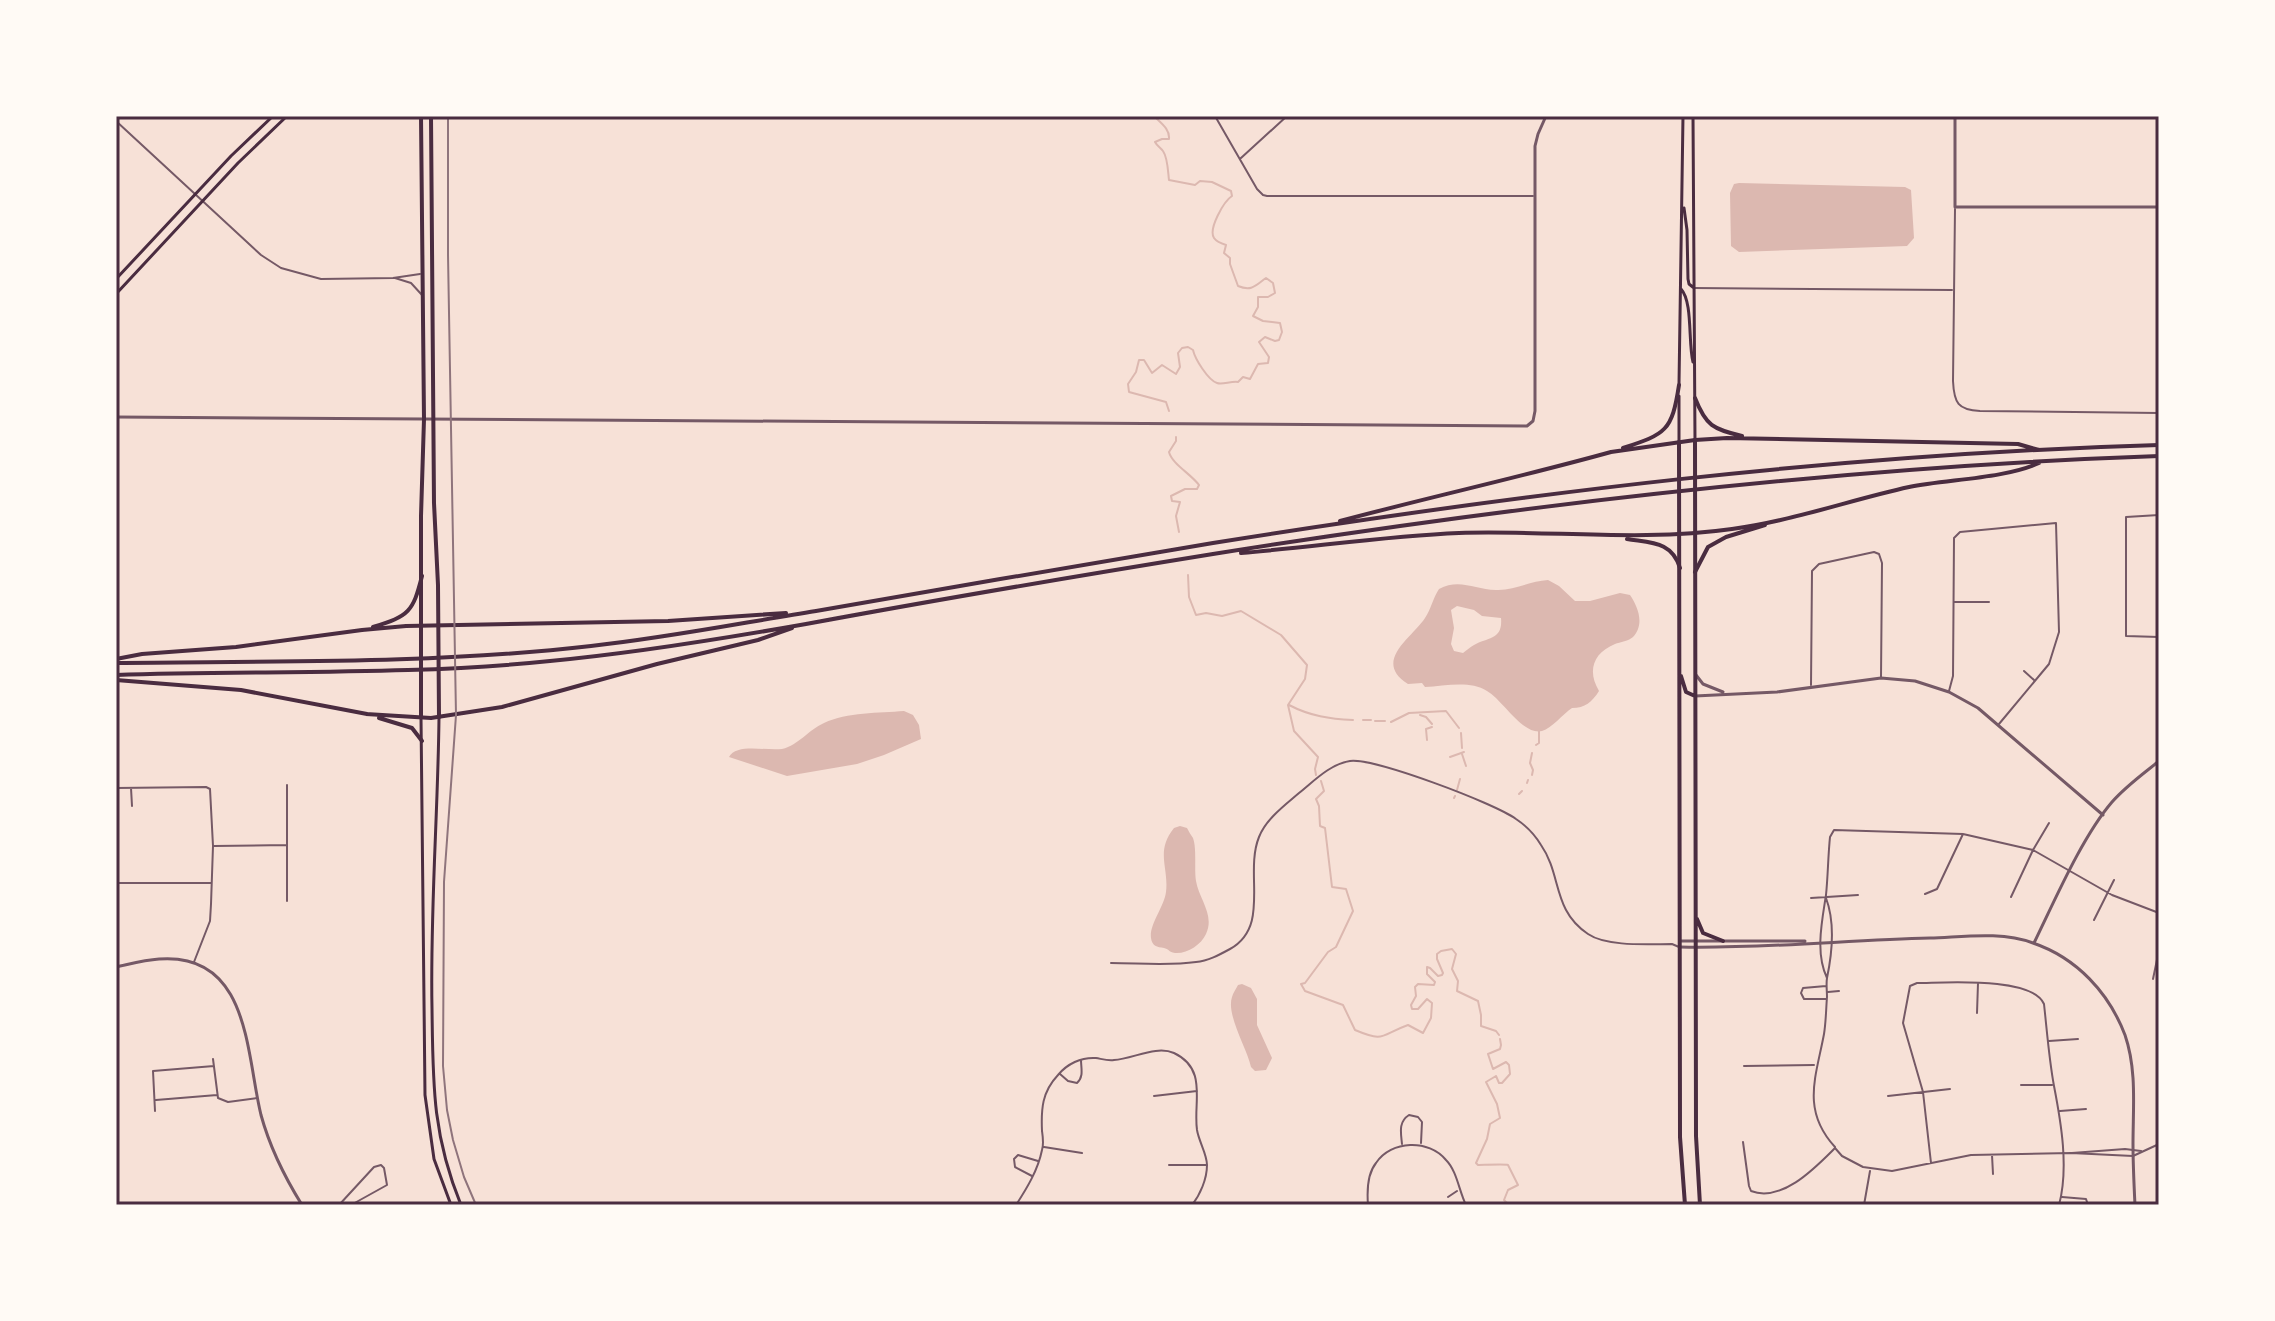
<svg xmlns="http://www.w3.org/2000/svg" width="2275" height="1321" font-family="Figtree,sans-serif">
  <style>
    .water { fill: #dcb8b0; fill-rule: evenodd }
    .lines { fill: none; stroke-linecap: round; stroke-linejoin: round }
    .stream { stroke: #dcb8b0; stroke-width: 2 }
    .minor { stroke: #755966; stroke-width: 2 }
    .tertiary { stroke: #755966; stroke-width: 3 }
    .secondary { stroke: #4a2c40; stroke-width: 3 }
    .primary { stroke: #4a2c40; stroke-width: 4 }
    .motorway { stroke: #4a2c40; stroke-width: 4 }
    .tram { stroke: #8f747c; stroke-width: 2 }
    .neatline { fill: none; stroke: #4a2c40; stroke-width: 3 }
  </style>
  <rect width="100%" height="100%" fill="#f7e1d7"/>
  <!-- water -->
  <path class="water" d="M1739,183L1905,187L1911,190L1914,238L1907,246L1739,252L1731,246L1730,193L1734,184Z
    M1548,580L1559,586L1575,601H1590L1620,593L1630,595C1638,607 1645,624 1633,637C1629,641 1620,642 1615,644C1593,653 1587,671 1599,691C1592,702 1585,708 1572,708C1563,714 1552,728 1542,731C1523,736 1503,700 1487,691C1470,680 1445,686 1425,687L1422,683L1408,684C1372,661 1412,638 1425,618C1431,609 1433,598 1439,589C1460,578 1475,590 1496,590C1513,591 1530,581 1548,580ZM1457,606L1474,610L1482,616L1501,618C1503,640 1488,637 1474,645C1470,647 1467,650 1463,653L1454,651L1451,644L1454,628L1451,610Z
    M904,711L913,715L919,725L921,739L884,755L857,764L787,776L729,757C736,743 766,751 782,749C799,745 808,730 824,723C847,712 879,713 904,711Z
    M1180,826L1187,828C1189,832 1191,835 1193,838C1197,849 1194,869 1196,881C1199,899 1215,915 1206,934C1201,945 1187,954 1175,953C1168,952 1171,950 1164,948C1157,947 1152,946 1151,938C1149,925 1164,907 1166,892C1169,867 1155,852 1174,828Z
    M1242,984L1251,988L1257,999V1025L1272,1058L1266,1070L1255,1071L1251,1067C1247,1048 1226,1015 1232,997C1233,993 1236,989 1238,985Z"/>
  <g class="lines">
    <!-- stream -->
    <path class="stream" d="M1154,116C1161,123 1170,129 1169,139H1162L1155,142C1157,146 1161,148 1163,151C1168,158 1168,173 1169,180L1195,185L1200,181L1212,182L1231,191L1232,196C1224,201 1208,229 1214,238C1216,241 1223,244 1226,245L1224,253L1230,258V264L1238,286C1252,292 1256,285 1266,278L1273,283L1275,293L1268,297H1258V307L1253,316L1263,321L1280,323L1282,332L1279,340L1275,341L1265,337L1259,342L1269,357L1268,363L1258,364L1250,379L1243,377L1238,382C1231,381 1222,385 1217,383C1208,380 1195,359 1193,350L1188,347L1182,348L1178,353L1180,367L1176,374L1162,365L1152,373L1144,360H1139L1136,372L1128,384L1129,392L1166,402L1169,411
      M1176,437V441L1169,452C1172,464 1191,474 1199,485L1197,489H1185L1171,496L1172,501L1180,502L1176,516L1179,532
      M1188,575L1189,597L1196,615L1206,613L1222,616L1241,611L1281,635L1307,665L1305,679L1288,705L1294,731L1318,757L1315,769L1316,775
      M1289,705C1310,716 1330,719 1353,720
      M1420,715L1426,717L1432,724
      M1363,720H1371
      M1375,721H1385
      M1391,722L1409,713L1446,711L1459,728
      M1461,733L1462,748
      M1427,740L1426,729L1432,727
      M1536,745L1539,743V731
      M1462,754L1466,766
      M1450,757L1464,752
      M1532,775L1533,770L1530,763L1532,753
      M1321,781L1324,791L1316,799L1319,806L1320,826L1325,828L1332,887L1346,889L1353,911L1336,947L1328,952L1305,983L1301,984L1305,991L1343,1005L1355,1030C1386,1043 1380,1035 1408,1025L1423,1033L1431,1018L1432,1003L1427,999L1418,1009H1412L1411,1005L1416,996L1415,987L1418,984L1434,985L1435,982L1427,974V967L1430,968L1438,976L1442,975L1443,973L1437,959V954L1441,951L1452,949L1456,954L1452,969L1458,981L1457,991L1478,1001L1481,1015V1026L1496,1031L1499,1035
      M1527,783L1528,780
      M1457,790L1460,779
      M1519,794L1522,791
      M1454,798L1455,796
      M1500,1039L1501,1045L1500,1049L1488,1054L1493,1069L1506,1062L1509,1065L1510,1074L1502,1083H1499L1496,1076L1486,1082L1497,1104L1500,1118L1490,1124L1487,1139L1476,1163L1478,1165C1483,1165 1505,1164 1508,1165L1518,1185L1508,1190L1504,1200L1508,1204L1513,1205
      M1522,1205H1529"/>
    <!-- minor -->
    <path class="minor" d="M1215,116L1257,189L1263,195L1267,196H1533
      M116,121L261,255L281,268L321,279L393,278L420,274
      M1241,158L1287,116
      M1955,209L1953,381C1954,403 1958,410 1980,411L2159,413
      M395,278L411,283L422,295
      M1694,288L1952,290
      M2159,515L2126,517V636L2159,637
      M1954,602H1989
      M2024,671L2034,680
      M1811,685L1812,571L1819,564L1874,552L1879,554L1882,563L1881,677
      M1949,691L1953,676L1954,538L1960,532L2056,523L2059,632L2049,664L1999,724
      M287,785V901
      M116,788L206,787L210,789L213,846L211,904L210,921L194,962
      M131,788L132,806
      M214,846L287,845
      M116,883H211
      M1925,894L1937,889L1963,834
      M2011,897L2033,850L2049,823
      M1811,898L1858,895
      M1826,898C1835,922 1832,954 1827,978C1826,984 1827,991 1827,997C1826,1009 1826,1022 1824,1034C1816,1077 1801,1110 1835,1147
      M2094,920L2114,880
      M1111,963C1138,963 1169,966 1196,962C1208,961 1219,955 1230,949C1271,926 1244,874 1259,837C1266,819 1285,805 1299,793C1314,781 1330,764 1350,761C1375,758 1494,803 1516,819C1525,825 1535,835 1541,845C1562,875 1552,910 1588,934C1607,947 1649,944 1672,944L1679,947
      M1827,978C1815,953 1822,921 1826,895C1828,876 1828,856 1830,837L1834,830L1963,834L2033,850L2112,895L2159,913
      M2153,979L2159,950
      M1826,986L1803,988L1801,993L1804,999H1826
      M1828,992L1839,991
      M1977,1013L1978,983
      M2049,1041L2078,1039
      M213,1059L218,1098L228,1102L257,1098
      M1744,1066L1814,1065
      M1060,1074L1068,1081L1077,1083C1084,1077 1081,1068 1081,1060
      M2021,1085H2052
      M1154,1096L1197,1091
      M1888,1096L1950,1089
      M156,1100L217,1095
      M155,1111L153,1071L214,1066
      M2060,1111L2086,1109
      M1743,1142L1749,1186L1751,1191C1782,1203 1816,1167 1835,1148L1842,1156L1863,1167L1892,1171L1971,1155L2071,1153L2133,1156L2159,1144
      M1402,1144C1401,1133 1398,1122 1409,1115L1418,1117L1422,1122L1421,1143
      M1044,1147L1082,1153
      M2072,1153L2125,1149L2141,1151
      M1992,1155L1993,1174
      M1931,1163L1923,1092L1903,1023L1910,986L1917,983C1944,983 2032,976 2044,1004C2047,1031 2049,1059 2054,1086C2061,1122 2069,1168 2059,1205
      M1169,1165H1207
      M1032,1176L1015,1167L1014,1159L1018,1155L1038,1161
      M1448,1197L1457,1191
      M2062,1197L2086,1199L2088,1205
      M339,1205L374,1167L381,1165L384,1168L387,1185L351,1205
      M1016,1205C1027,1188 1038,1170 1042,1150C1044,1144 1043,1138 1042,1131C1041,1109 1042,1092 1058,1075C1067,1064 1081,1057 1096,1058C1102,1059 1108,1061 1114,1060C1133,1059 1156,1045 1174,1053C1208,1069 1193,1102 1197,1130C1199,1142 1207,1154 1207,1165C1207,1179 1200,1195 1192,1205
      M1368,1205C1367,1192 1367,1174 1376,1163C1391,1140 1429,1139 1446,1160C1457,1171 1459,1191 1466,1205
      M1864,1205L1870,1171"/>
    <!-- tertiary -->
    <path class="tertiary" d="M1955,116V207H2159
      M116,417L1527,426L1533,421L1535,411V146L1538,134L1546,116
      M1696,675L1703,684L1723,692
      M1695,696L1777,692L1881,678L1915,681L1949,692L1978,708L2103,815
      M1681,941H1805
      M2034,943C2055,900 2082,837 2112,802C2126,786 2143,774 2159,761
      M1680,947C1763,949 1847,940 1930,938C1963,937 2001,931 2033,943C2077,958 2109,993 2125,1035C2137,1070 2133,1107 2133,1144C2133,1164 2134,1185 2135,1205
      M116,967C130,964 144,960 159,959C250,952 246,1054 261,1115C270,1148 284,1176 302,1205"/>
    <!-- secondary -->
    <path class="secondary" d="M1693,116L1695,440
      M1684,208L1687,230L1688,279L1689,284L1694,288
      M116,279L231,156L273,116
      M1681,289C1693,302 1688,343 1693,362
      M116,294L238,163L287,116
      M1679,384L1683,116
      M1679,396V442
      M421,717L425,1095L434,1159L451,1205
      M439,717C438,814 430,911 432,1008C433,1083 432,1134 461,1205"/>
    <!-- primary -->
    <path class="primary" d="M421,116L424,419L421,516V717
      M431,116L434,503L438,585L439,717
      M1695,440L1696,1136L1700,1205
      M1679,442L1680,1137L1685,1205
      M1681,676L1686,692L1695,696
      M1697,919L1703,933L1723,941"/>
    <!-- motorway -->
    <path class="motorway" d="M1695,398C1706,426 1713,429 1742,436
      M1623,448C1666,434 1672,431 1679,385
      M1611,452L1695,440L1727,438L2018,444L2039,450
      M1340,521C1430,497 1521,477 1611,452
      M1627,539C1651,543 1672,541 1680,568
      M1241,553C1314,547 1386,536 1459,533C1550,530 1641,542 1732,529C1792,521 1850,500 1909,487C1949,479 2003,479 2039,463
      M1695,572L1708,547L1726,537L1765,525
      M373,627C409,616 413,612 422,576
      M116,659L142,654L236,647L362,630L406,626L668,621L786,613
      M116,663C275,661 433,664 591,646C666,638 741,623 816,611C948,588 1081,565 1213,543C1526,493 1842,454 2159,445
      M116,675C261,670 406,676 550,661C636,653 721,639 806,624C941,599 1077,576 1213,554C1527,504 1842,467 2159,456
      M116,680L241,690L367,714
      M366,714L431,718L502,707L657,664L758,640L792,628
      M379,718L412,728L422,741"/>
    <!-- tram -->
    <path class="tram" d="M448,116V255L456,715L444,882L443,1066L447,1110L453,1140L464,1177L476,1205"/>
  </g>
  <!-- border -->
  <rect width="2275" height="1321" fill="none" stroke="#fffaf5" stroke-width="236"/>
  <rect x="118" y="118" width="2039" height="1085" class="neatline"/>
</svg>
